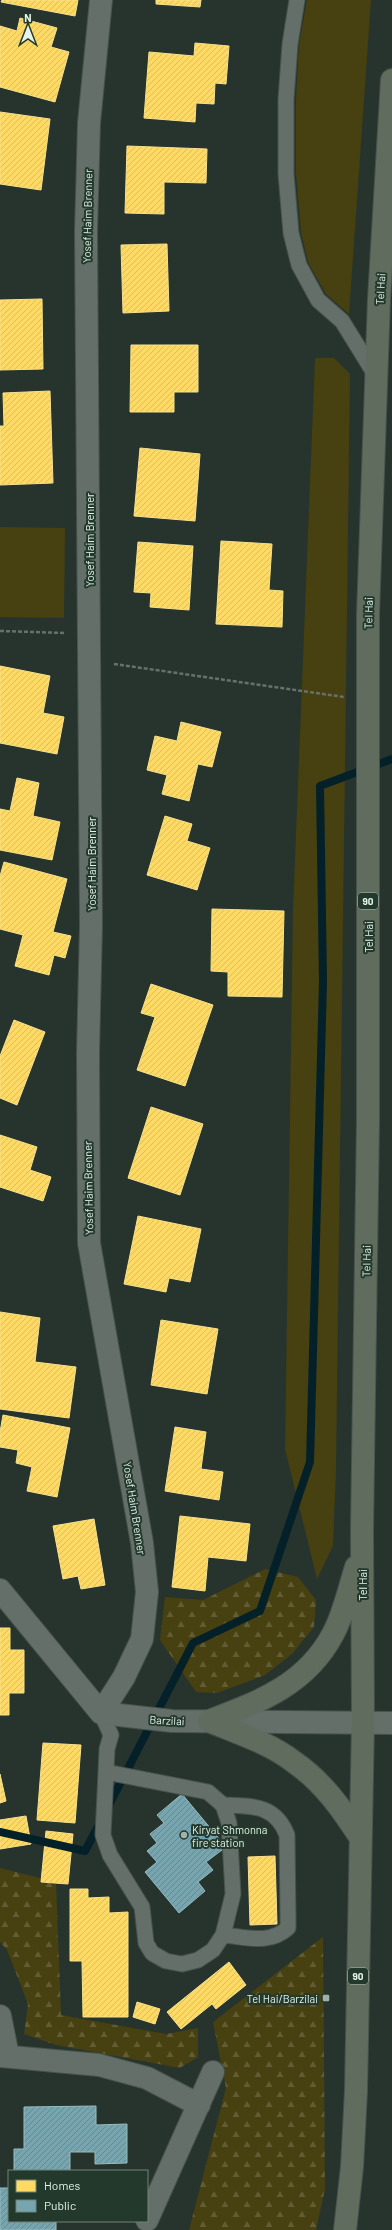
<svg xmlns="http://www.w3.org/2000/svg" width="392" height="2230" font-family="Barlow,sans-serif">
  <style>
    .green { fill: #474010 }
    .forest { fill: url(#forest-firs) }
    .homes { fill: url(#homes-hatch); stroke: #f7e18e }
    .public { fill: url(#public-hatch); stroke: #97bcc1 }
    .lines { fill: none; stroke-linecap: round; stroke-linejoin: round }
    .stream { stroke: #042129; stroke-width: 8 }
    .service-casing { stroke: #47524c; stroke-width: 17 }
    .minor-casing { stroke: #47524c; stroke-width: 24 }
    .trunk-casing { stroke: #47524c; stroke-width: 24 }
    .path { stroke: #68706b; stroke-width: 2.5; stroke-dasharray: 4 2; stroke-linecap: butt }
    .service { stroke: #636f68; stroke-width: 15 }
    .minor { stroke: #636f68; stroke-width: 22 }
    .trunk { stroke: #606c5e; stroke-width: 22 }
    .poi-dot { fill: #a2b0a8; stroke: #22392c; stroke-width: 1.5 }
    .labels { text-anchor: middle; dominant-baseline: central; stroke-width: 4; stroke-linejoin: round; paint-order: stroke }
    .shield { fill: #22392c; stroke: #aabbb2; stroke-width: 1 }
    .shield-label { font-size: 10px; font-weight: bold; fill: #e5f3eb }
    .street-label { font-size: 11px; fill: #e5f3eb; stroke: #22392c }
    .poi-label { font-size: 11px; fill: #e5f3eb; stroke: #22392c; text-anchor: start }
  </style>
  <defs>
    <pattern id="forest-firs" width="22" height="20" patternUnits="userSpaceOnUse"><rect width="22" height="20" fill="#474010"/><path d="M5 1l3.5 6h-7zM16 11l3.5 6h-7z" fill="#615c33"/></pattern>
    <pattern id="homes-hatch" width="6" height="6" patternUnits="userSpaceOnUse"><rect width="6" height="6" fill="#ffd966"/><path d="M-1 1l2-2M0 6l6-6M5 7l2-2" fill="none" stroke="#dabc60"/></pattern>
    <pattern id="public-hatch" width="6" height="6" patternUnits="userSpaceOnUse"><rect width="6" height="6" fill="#76a5af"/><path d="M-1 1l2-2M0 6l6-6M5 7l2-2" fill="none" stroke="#678990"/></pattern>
  </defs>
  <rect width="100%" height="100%" fill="#27342d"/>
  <!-- green -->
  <path class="green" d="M307,0H371L349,314L326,294L308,262L301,232L296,173V100L299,45Z
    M315,358H334L350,374L336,1468L333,1546L317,1579L285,1449L293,910Z
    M0,527L65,528L64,618L0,617Z"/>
  <!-- forest -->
  <path class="forest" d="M265,1569L298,1577L316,1600L314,1627L292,1654L265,1675L217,1693L196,1692L160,1640L165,1597L203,1600Z
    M0,1868L56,1882L61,2015L166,2034L198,2028V2057L180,2068L56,2045L24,2034L28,2004L7,1950L0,1942Z
    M323,1937L325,2189L316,2230H189L226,2088L213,2022Z"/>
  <!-- homes -->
  <path class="homes" d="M2,0H78L75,16L1,2Z
    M156,0H201L200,7L156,4Z
    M20,18L57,28L51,47L69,52L55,102L0,87V26L17,31Z
    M195,43L229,46L226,84L215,83L214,104L196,103L195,122L144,118L149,52L194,56Z
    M0,112L50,119L41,190L0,184Z
    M127,146L207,149L206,183L164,182V214L125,213Z
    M167,244L169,311L123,313L121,245Z
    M42,299L43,369L0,370V300Z
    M131,345H198V392H174V412H130Z
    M50,391L53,483L0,485V426H4L3,393Z
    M140,448L200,454L195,521L134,516Z
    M221,541L272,544L269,590L283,591L282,627L216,624Z
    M138,542L193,546L189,610L150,607L151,593L134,592Z
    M0,666L50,676L43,713L64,717L57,754L0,743Z
    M181,722L221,732L212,767L198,764L189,801L162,794L167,775L147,770L155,736L177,741Z
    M17,778L39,783L33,816L60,822L52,860L0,850V809L10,811Z
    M165,816L192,824L187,841L210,848L197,890L147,875Z
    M4,862L67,879L53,932L71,936L65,958L54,955L49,975L15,966L23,935L0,929V876Z
    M212,909L284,911L282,997L228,996V972L211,971Z
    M151,984L213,1005L185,1086L137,1070L155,1017L141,1013Z
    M14,1020L45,1032L17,1105L0,1098V1056Z
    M151,1107L203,1124L180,1195L128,1178Z
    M0,1135L37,1147L30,1170L51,1177L43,1201L0,1187Z
    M138,1216L201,1229L190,1282L169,1278L166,1292L124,1284Z
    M0,1312L40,1318L35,1362L76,1367L69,1418L0,1409Z
    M161,1320L218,1329L207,1394L151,1385Z
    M3,1415L70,1428L57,1497L27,1491L32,1467L16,1463L18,1450L0,1447V1432Z
    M175,1427L206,1432L201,1469L223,1472L219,1500L165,1491Z
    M180,1516L250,1524L246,1561L208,1557L205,1591L172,1587Z
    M94,1519L105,1585L81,1589L78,1576L63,1579L53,1526Z
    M0,1628H10V1650H24V1693H9V1715H0Z
    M43,1743L81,1745L75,1823L37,1820Z
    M0,1774L6,1801L0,1803Z
    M26,1816L31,1844L0,1849V1820Z
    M46,1831L73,1834L68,1884L41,1882Z
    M275,1856L277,1924L250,1925L248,1857Z
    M70,1889H88V1898L109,1897V1913L128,1912V2017H83L82,1961H70Z
    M229,1962L246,1985L216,2009L212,2004L181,2029L167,2012Z
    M137,2002L160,2009L155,2024L133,2017Z"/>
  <!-- public -->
  <path class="public" d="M182,1794L226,1847L206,1862L213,1870L198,1882L205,1891L179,1913L145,1872L157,1862L147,1851L157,1843L150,1834L164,1823L157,1815Z
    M96,2106V2125L127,2124V2163L95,2164V2152H70V2171H14V2149H24V2107Z
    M0,2188H9V2221H56V2230H0Z"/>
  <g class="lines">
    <!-- stream -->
    <path class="stream" d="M108,1807L193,1643L260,1611L310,1462L323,982L320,786L392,759
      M0,1832L85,1851L101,1821"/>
    <!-- service casing -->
    <g class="service-casing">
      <path id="service" d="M297,0L290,44L286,99V174L291,233L299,265L318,300L342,321L376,376
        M101,1713L111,1735L107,1749L106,1772L103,1835L110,1855L142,1907L146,1943L152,1953L166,1961L182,1964L198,1960L213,1950L223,1935L233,1894L229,1823L223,1805L208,1792L106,1772
        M223,1805C251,1806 275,1804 287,1835L288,1917V1928C269,1945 247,1937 223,1935"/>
    </g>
    <!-- minor casing -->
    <g class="minor-casing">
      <path id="minor" d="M101,0L89,123L86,231L91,925L88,1053L89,1243L142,1543L147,1592L142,1639L124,1677L101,1713
        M0,1590L101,1713L172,1721L392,1723
        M0,2016L8,2056
        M0,2056L99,2065L147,2078L199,2105
        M147,2220L213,2072"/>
    </g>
    <!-- trunk casing -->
    <g class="trunk-casing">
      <path id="trunk" d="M209,1721C259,1702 306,1685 333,1634C344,1614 349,1589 356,1567
        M209,1721C237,1733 270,1743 294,1762C323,1782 341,1808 360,1837
        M345,2230L352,2167L356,2091L363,1722L362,1531L368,1120V615L379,299L392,80"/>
    </g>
    <!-- path -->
    <path class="path" d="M0,631L65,633
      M114,664L344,697"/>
    <!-- service -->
    <use href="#service" class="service"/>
    <!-- minor -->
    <use href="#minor" class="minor"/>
    <!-- trunk -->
    <use href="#trunk" class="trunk"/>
  </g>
  <!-- markers -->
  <g class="poi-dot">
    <circle cx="184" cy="1835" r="4"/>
    <rect x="322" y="1994" width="8" height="8" rx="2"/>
  </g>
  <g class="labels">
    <!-- shield labels -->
    <g class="shield">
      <rect x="358" y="893" width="20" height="16" rx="3"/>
      <rect x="348" y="1968" width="20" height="16" rx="3"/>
    </g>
    <g class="shield-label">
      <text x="368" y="901">90</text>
      <text x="358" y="1976">90</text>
    </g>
    <!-- street labels -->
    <g class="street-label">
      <text transform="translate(87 216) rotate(-89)">Yosef Haim Brenner</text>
      <text transform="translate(380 289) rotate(-87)">Tel Hai</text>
      <text transform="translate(89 540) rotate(-90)">Yosef Haim Brenner</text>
      <text transform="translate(368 613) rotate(-89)">Tel Hai</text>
      <text transform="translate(91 864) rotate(-90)">Yosef Haim Brenner</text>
      <text transform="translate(368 937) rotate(-90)">Tel Hai</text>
      <text transform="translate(88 1188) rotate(-91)">Yosef Haim Brenner</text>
      <text transform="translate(366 1261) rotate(-89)">Tel Hai</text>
      <text transform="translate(135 1508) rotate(81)">Yosef Haim Brenner</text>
      <text transform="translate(362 1585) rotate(-90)">Tel Hai</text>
      <text transform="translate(167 1720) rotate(3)">Barzilai</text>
    </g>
    <!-- poi labels -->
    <g class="poi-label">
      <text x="192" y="1829">Kiryat Shmonna<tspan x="192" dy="13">fire station</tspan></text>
      <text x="318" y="1998" text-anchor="end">Tel Hai/Barzilai</text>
    </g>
  </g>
  <!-- legend -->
  <rect x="8" y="2170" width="140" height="52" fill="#22392c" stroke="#708378"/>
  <rect x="16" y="2180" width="20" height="12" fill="#ffd966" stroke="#708378"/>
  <text x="44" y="2190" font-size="12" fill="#e5f3eb">Homes</text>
  <rect x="16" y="2200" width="20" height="12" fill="#76a5af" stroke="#708378"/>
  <text x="44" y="2210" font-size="12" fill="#e5f3eb">Public</text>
  <!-- north arrow -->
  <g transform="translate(28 28)" stroke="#22392c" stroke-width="3" paint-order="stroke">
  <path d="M0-3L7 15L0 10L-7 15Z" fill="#e5f3eb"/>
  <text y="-6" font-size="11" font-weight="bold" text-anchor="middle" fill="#e5f3eb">N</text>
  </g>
</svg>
